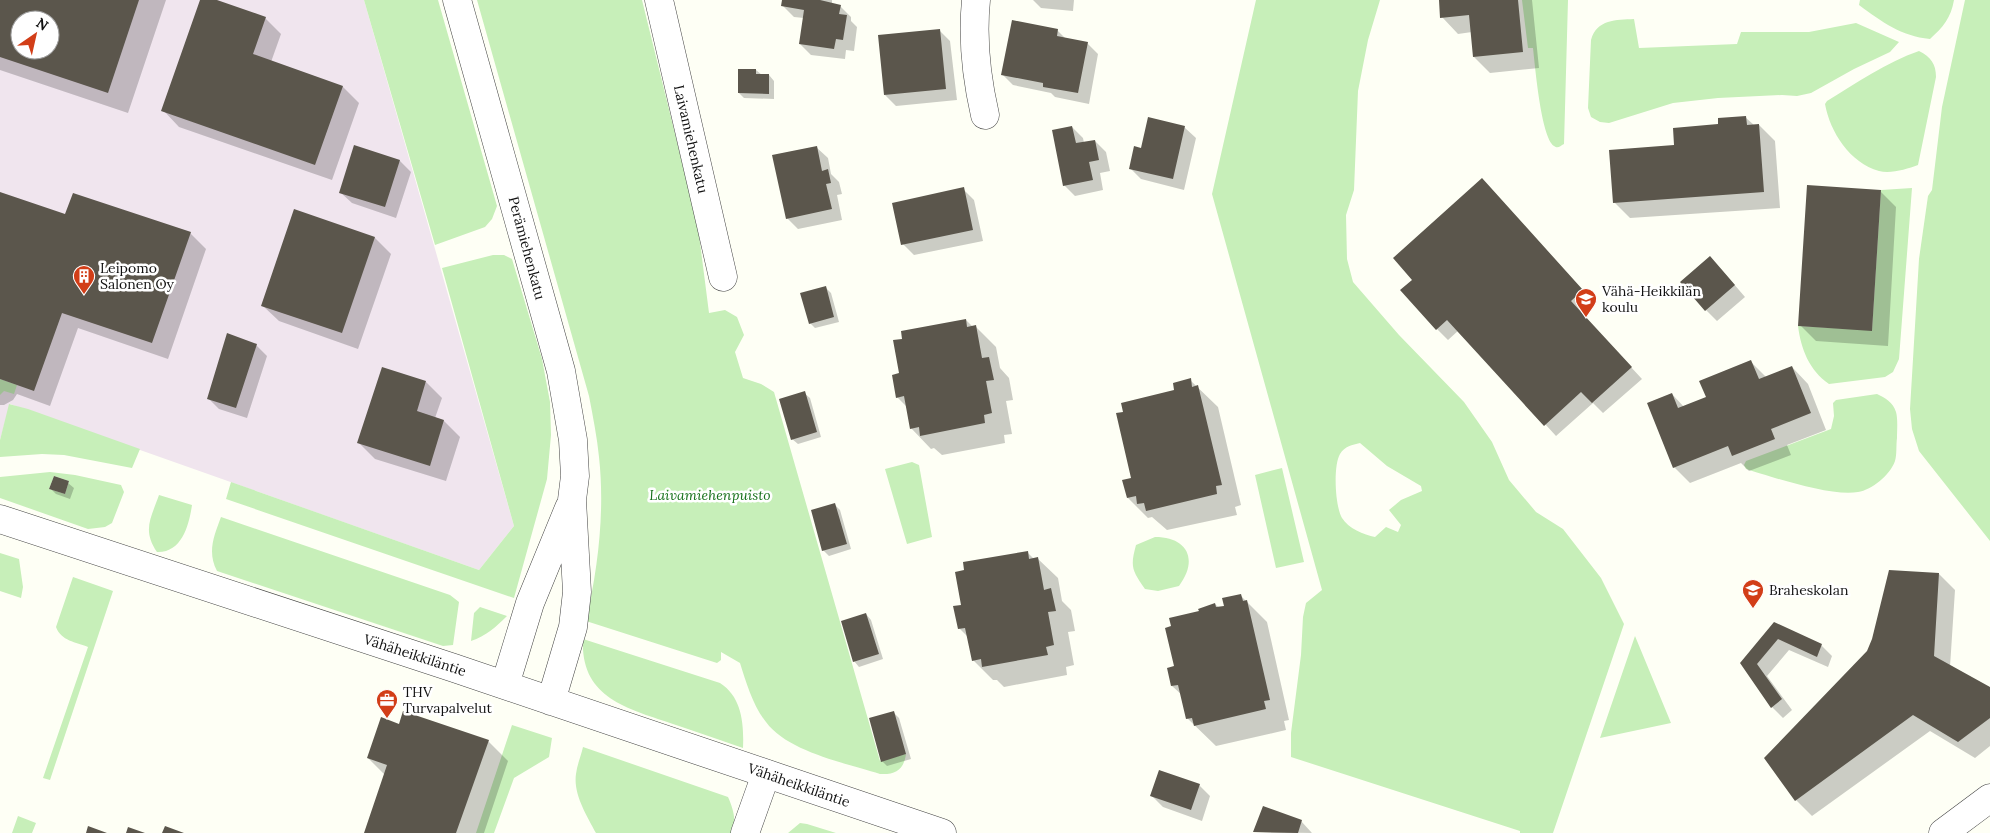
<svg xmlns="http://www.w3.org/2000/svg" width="1990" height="833" font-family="Lora,serif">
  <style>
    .industrial { fill: #f0e5ee; fill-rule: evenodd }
    .green { fill: #c7efb9; fill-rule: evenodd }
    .shadow { fill: #0003; fill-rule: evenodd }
    .building { fill: #5b564c; fill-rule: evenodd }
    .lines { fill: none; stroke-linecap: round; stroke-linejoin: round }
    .minor-casing { stroke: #444; stroke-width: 29 }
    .tertiary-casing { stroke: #444; stroke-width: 29 }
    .minor { stroke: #fff; stroke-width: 28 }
    .tertiary { stroke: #fff; stroke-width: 28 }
    .labels { text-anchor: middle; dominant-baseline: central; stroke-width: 5; stroke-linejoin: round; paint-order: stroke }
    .street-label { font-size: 14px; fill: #111; stroke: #fff }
    .poi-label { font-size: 14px; fill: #111; stroke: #fff; text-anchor: start }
    .park-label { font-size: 14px; font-style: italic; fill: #18721c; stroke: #fff }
  </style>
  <rect width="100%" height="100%" fill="#fefff5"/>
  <!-- industrial -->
  <path class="industrial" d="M0,0H364L514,526L479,570L10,404L0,440ZM20,20H50V50H20Z"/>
  <!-- green -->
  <path class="green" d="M364,0H438L497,206L492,219L485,227L435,245Z
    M477,0H642L698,227L709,313L725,310L737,317L744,335L735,352L743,378L761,384L774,392L880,761L906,754C904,769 896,775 880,774C846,763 788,752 766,722C753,706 746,682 740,663L721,652V660L717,663L586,621C598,568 605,512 599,457C597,437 593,417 589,396Z
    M1256,0H1380L1368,40L1358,91L1354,190L1346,215L1347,259L1353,282L1399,335L1464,402L1492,442L1509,480L1536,512L1563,529L1601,578L1624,624L1553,833H1520V831L1291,757V733L1301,655L1303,617L1306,603L1322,590L1212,194ZM1360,443L1387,466L1421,486L1422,491L1401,500L1389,510L1401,525L1398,532L1386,527L1375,537C1364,535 1348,528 1342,518C1335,506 1333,466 1340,454C1345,446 1352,445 1360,443Z
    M1522,0H1568L1564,144C1560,146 1558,149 1554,146C1541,137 1535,65 1533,48H1528Z
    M1860,0H1954C1951,18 1943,27 1930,39C1901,36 1882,22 1859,5Z
    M1965,0H1990V541L1919,451L1912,429L1910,409L1919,259L1928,196L1932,190L1942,107Z
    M1634,19L1639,48L1737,44L1741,32H1809L1856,23L1899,42L1890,52L1854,69L1811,93L1797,96L1782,95L1718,98L1673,103L1609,123L1600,122L1591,117L1588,108L1591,40C1597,19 1616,20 1634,19Z
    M1919,51C1931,57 1936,64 1936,77L1918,165C1907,169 1891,174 1879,171C1850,163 1830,132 1825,104L1827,101C1856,83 1887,62 1919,51Z
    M1912,188L1899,359L1893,372L1885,377L1829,384C1809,370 1801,349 1798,326L1872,330L1881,190Z
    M493,255H504L512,259L542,359L550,402L551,435L547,479L514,598L226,499L231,482L479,570L514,526L442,268Z
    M0,379L17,385L14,394L4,391L0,395Z
    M1877,394C1885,398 1893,402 1896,412C1898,419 1897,430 1897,438C1896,445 1897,455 1895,461C1890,475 1872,490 1858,492C1832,497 1772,477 1746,469L1744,465L1746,461L1831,429L1834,416L1833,403L1836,400Z
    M9,404L28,409L140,449L132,468L64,455L42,454L0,457V440Z
    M912,462L919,465L932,537L907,544L885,469Z
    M1282,468L1304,562L1276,568L1255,475Z
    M50,472L75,475L121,485L124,492L112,523L105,527L88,529L0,498V477ZM54,476L69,481L65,494L49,489Z
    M159,495L192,505C189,525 182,553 157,552C142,530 151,518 159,495Z
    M221,517L450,595L459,602L453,645L443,646L217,571C207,552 214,536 221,517Z
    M1155,537C1187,537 1199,559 1179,586L1158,591L1145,589C1132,570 1130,567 1136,545Z
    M0,553L19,559L23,587L21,598L0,591Z
    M73,577L113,591L50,780L43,778L88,647C76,642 61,641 56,627Z
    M480,607L507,616C496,627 486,636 471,641L474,613Z
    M1635,636L1671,723L1600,738Z
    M583,639L720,683C742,697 744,724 743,748C719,740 695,731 670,723C626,708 580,697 583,639Z
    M512,725L552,738L549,757L514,778L494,833H476Z
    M583,747L728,797C733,808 737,821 732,833H596C587,816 573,794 576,774C577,765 581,756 583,747Z
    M18,816L36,823L32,833H12Z
    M800,823L807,824L836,833H788Z"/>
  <!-- shadow -->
  <path class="shadow" d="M0,0H166L128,113L0,70ZM20,20H50V50H20Z
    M202,0H213L265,18L281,34L271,62L343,87L359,103L332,180L179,127L163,110Z
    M784,0H832V5L840,6L851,17V21L857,27L854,51L846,50L845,59L811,55L800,44L804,18L794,17L783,6Z
    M1033,0H1074L1073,11L1041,8Z
    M1440,0H1532L1539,68L1490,73L1474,57L1472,32L1458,34L1442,17Z
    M939,30L950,41L957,100L896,106L885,95Z
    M1057,30L1066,39L1087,43L1098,54L1089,104L1055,97L1051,93L1013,85L1002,74Z
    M756,70L762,75H769L774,81V99L744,98L739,93Z
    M1745,117L1754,125H1759L1775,141L1780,208L1630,218L1614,202L1675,146L1719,125Z
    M1072,127L1083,138L1084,143L1095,141L1106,152L1110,171L1100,173L1103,190L1075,196L1064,185Z
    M1184,127L1196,138L1184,190L1141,179L1130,168Z
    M816,147L828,158L831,174L839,182L842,194L837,195L842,220L798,229L787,218Z
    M400,161L411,172L396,218L352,203L340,192Z
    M963,189L974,200L983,241L914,255L903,244Z
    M1493,191L1593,302L1581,313L1642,379L1603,413L1593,403L1556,436L1459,330L1448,340L1437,329L1414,280Z
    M1880,191L1896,207L1888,346L1816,341L1800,325Z
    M0,193L66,216L190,233L206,249L168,359L78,328L50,406L17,394L13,400L4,405H0Z
    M295,211L375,238L391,254L358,349L279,321L262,305Z
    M1721,269L1745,297L1717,321L1706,310Z
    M825,287L831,293L839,322L815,328L810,323Z
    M966,320L973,327L975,326L996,347L1000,368L1009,378L1013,400L1006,401L1012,434L1004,435L1005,443L942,455L934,448L931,449L911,428L907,407L897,397L901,375Z
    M256,345L267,356L247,418L219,409L208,398Z
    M1751,362L1767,378L1792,367L1808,384L1826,430L1787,445L1791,455L1749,471L1741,463L1690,483L1674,467L1672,394L1684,407L1708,398Z
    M1190,380L1218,407L1241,505L1235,507L1237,515L1167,530L1152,517L1148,518L1128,498L1133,479L1124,413L1176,391Z
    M426,382L442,398L435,418L444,421L460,437L446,481L375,459L359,443Z
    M804,393L810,398L821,437L798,444L792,439Z
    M68,483L74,488L70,499L56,494L51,489Z
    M834,504L840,510L851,549L829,556L823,550Z
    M1027,552L1034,559L1037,558L1058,578L1062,601L1071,610L1075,631L1068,632L1074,665L1066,667L1067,675L1004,687L997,680H993L973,660L969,638L959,628L963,606Z
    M1939,574L1955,590L1950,667L1990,689V746L1975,758L1930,731L1812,816L1796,800L1868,652Z
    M1240,595L1267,622L1289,720L1284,721L1286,730L1216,746L1187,718L1182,695L1172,686L1175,667L1201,612L1215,604L1219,608L1225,606Z
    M866,614L871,620L883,659L859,667L854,661Z
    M1775,623L1821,645L1832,656L1828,667L1789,650L1767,676L1792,710L1783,718L1772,707L1741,663Z
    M893,712L899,718L911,759L887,766L882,761Z
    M399,726L488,741L508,761L484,833H365L385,775L368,758Z
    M1199,785L1210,796L1202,821L1163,807L1152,796Z
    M1301,821L1312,833L1255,832Z"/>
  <!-- building -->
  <path class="building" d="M0,0H139L108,93L0,57ZM20,20H50V50H20Z
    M200,0H217L266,17L253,54L343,86L315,165L161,111Z
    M782,0H820L841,5L839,14L847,15L843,40L836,39L834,49L799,44L804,10L781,6Z
    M1439,0H1518L1523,52L1473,57L1469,15L1440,18Z
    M1012,20L1058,29L1057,36L1088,42L1078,93L1043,87V83L1001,75Z
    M940,29L946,89L884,95L878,35Z
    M738,69H756V74H769V94L738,93Z
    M1746,116L1747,125L1759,124L1764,192L1613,203L1609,150L1674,145L1673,128L1718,124V118Z
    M1148,117L1185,126L1173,179L1129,169L1134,146L1141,148Z
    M1072,126L1076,143L1095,140L1099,160L1089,162L1093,180L1063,186L1052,130Z
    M354,145L400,160L385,207L339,193Z
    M817,146L822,171L828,169L831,183L826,184L832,209L786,219L772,155Z
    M1482,178L1583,290L1571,301L1632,367L1592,403L1581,392L1544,426L1447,320L1436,330L1400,290L1412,280L1393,258Z
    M1807,185L1881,190L1872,331L1798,326Z
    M964,187L973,230L901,245L892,203Z
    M0,192L65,214L73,193L191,232L152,343L62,313L34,391L0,379Z
    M294,209L375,237L342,333L261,306Z
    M1710,256L1735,285L1705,311L1680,282Z
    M826,286L834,317L809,324L800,293Z
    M966,319L967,327L976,325L982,358L989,357L994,380L986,381L992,413L984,415L985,423L920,436L919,427L910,429L904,396L896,398L892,375L899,373L893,340L902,339L901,331Z
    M227,333L257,344L236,408L207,399Z
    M1751,360L1759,379L1792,366L1811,413L1771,429L1775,439L1732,456L1728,446L1673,468L1647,403L1672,393L1678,408L1706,397L1699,381Z
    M382,367L426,381L417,411L444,420L430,466L357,443Z
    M1191,378L1192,387L1198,385L1222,485L1216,486L1217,494L1146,511L1144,503L1137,504L1136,496L1127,498L1122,480L1131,478L1116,413L1123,412L1121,403L1174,390L1173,383Z
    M805,391L817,432L791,440L779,399Z
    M54,476L69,481L65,494L49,489Z
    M835,503L847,544L822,551L811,510Z
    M1028,551L1029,559L1038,557L1044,590L1051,588L1056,611L1048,612L1054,645L1046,647L1048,655L982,667L981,659L972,661L965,628L958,629L953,606L961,605L955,572L964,570L963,562Z
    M1889,570L1939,573L1934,656L1990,687V718L1958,742L1913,715L1795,801L1764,758L1867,651L1872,639Z
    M1241,594L1243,601L1247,600L1270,700L1264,701L1266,709L1194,726L1192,718L1186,719L1178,685L1171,686L1167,668L1174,666L1165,628L1171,626L1169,618L1199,611L1198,609L1215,603L1216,607L1224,606L1222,598Z
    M866,613L879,654L853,662L841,621Z
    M1774,622L1822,644L1817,657L1778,639L1757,664L1782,699L1771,708L1740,663Z
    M403,711L489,740L456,833H364L387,765L367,758L381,717L399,724Z
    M894,711L906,754L881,762L869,718Z
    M1159,770L1200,784L1191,810L1150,796Z
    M1263,806L1302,820L1298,833L1253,832Z
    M88,826L107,833H86Z
    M165,826L184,833H162Z
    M128,827L145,833H126Z"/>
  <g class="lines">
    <!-- minor casing -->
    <g class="minor-casing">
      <path id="minor" d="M659,0L723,277
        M976,0C972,40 976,76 985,115
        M745,833L766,774
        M1943,833L1990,798"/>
    </g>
    <!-- tertiary casing -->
    <g class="tertiary-casing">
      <path id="tertiary" d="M457,0L561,371L573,440L575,476L572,500L577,592L573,627L551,701
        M0,519L454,668L942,833
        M505,685L530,603L569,508"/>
    </g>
    <!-- minor -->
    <use href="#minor" class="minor"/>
    <!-- tertiary -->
    <use href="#tertiary" class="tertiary"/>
  </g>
  <!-- icons -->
  <defs>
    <g id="building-pin" transform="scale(1.125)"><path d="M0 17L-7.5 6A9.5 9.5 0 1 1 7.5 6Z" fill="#d23e18" stroke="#fff"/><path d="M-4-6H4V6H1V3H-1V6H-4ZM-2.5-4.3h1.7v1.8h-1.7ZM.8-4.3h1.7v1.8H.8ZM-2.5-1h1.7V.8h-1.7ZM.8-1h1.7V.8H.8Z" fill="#fff"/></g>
    <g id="school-pin" transform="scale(1.125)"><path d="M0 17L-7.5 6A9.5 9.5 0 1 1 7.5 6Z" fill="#d23e18" stroke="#fff"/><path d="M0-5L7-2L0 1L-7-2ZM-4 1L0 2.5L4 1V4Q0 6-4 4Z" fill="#fff"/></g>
    <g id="office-pin" transform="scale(1.125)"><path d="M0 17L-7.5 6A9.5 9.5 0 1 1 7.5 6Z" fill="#d23e18" stroke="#fff"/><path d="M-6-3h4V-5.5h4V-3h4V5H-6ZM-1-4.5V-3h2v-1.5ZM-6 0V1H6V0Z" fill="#fff"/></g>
  </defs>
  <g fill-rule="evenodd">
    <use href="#building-pin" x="84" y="276"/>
    <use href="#school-pin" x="1586" y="299"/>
    <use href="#school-pin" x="1753" y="590"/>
    <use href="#office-pin" x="387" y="700"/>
  </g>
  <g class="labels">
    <!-- street labels -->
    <g class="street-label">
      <text transform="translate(691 139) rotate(77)">Laivamiehenkatu</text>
      <text transform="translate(527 248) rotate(75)">Perämiehenkatu</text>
      <text transform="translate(415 655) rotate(18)">Vähäheikkiläntie</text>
      <text transform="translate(799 785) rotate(19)">Vähäheikkiläntie</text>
    </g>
    <!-- poi labels -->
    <g class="poi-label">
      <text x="100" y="268">Leipomo<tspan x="100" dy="16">Salonen Oy</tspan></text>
      <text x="1602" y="291">Vähä-Heikkilän<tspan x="1602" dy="16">koulu</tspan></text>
      <text x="1769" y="590">Braheskolan</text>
      <text x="403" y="692">THV<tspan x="403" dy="16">Turvapalvelut</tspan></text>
    </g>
    <!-- park labels -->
    <g class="park-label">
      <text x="710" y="495">Laivamiehenpuisto</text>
    </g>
  </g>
  <!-- north arrow -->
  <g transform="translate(35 35) rotate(34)"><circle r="24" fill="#ffffff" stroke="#a0a0a0"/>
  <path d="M0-4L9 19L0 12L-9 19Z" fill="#d23e18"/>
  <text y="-8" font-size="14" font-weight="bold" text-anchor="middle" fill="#111111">N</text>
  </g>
</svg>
